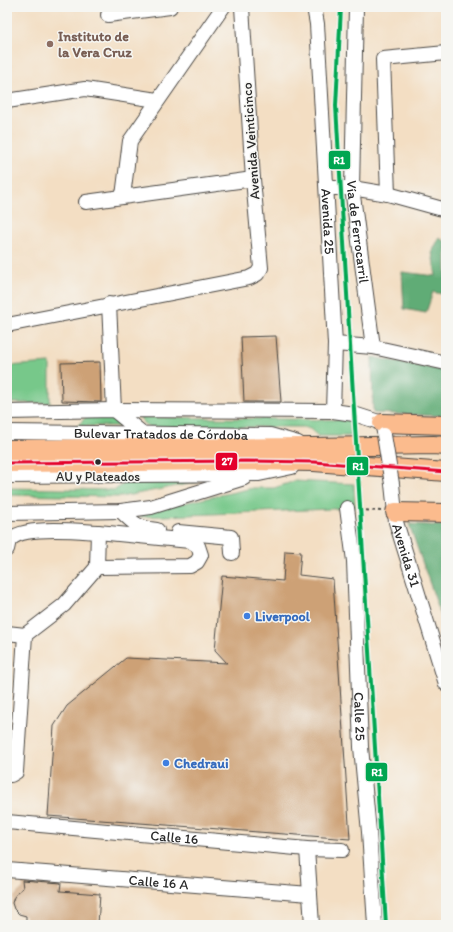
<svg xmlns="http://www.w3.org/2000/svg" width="453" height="932" font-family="Itim,sans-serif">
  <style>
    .green { fill: #77c88a; stroke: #517a5a }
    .forest { fill: #61ac76; stroke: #466c50 }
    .building { fill: #cda176 }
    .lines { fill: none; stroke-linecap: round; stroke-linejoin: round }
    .minor-casing { stroke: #494642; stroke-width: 16 }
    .major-casing { stroke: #494642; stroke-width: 20 }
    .path { stroke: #494642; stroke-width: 2; stroke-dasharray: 3 3; stroke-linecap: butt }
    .minor { stroke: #fff; stroke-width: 14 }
    .major { stroke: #fbbb8d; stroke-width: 18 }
    .minor-bridge-casing { stroke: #494642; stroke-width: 16; stroke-linecap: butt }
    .minor-bridge { stroke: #fff; stroke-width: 14 }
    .bus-1-casing { stroke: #f6f6f2; stroke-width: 6 }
    .bus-1 { stroke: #e4002b; stroke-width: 3 }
    .rail-1-casing { stroke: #f6f6f2; stroke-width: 7 }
    .rail-1 { stroke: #00a651; stroke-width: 4 }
    .education-dot { fill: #8d6e63; stroke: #f6f6f2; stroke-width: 1.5 }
    .bus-dot { fill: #2b2b2b; stroke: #f6f6f2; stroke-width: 1.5 }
    .shop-dot { fill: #3f7fe0; stroke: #f6f6f2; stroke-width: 1.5 }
    .labels { text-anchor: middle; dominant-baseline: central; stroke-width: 3; stroke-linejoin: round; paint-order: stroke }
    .bus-label { font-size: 13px; fill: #2b2b2b; stroke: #f6f6f2 }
    .education-label { font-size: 14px; font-weight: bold; fill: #785e54; stroke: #f6f6f2; text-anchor: start }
    .street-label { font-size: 14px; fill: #2b2b2b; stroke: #f6f6f2 }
    .shop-label { font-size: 14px; font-weight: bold; fill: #366cbe; stroke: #f6f6f2; text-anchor: start }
    .line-badge { stroke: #f6f6f2; stroke-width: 1.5 }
    .badge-label { font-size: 11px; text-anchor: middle; font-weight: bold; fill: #fff }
  </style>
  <rect width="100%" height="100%" fill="#f6f6f2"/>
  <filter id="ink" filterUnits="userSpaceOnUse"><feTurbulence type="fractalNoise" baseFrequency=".025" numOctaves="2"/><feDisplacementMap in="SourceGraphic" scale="8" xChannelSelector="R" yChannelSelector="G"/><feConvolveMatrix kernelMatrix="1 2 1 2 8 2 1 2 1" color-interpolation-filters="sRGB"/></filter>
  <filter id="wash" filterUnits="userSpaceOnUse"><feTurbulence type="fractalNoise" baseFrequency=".012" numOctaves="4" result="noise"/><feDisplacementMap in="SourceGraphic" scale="16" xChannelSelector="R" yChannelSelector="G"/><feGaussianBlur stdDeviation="0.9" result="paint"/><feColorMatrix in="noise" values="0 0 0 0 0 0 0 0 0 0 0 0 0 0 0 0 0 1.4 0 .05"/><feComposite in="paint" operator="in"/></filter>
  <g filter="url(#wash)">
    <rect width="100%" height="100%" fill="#f3dec3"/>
    <!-- green -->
    <path class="green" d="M50,363V403H8V366Z
      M115,416L126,426H77L86,417Z
      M139,417L351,420L353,436H318L310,429L303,427H148Z
      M295,481L354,484L355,508L140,517L147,511L253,488H274Z
      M198,482L120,497L8,495V488L115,490L125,483Z"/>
    <!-- forest -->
    <path class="forest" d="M439,238L446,242V295L433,292L426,313L404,309L402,272L436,276L432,252Z
      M372,357L446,371V416L373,413Z
      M409,524L446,526V630Z"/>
    <g id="blocks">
      <!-- building -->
      <path class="building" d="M276,336L281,402H244L241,337Z
        M100,362L101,402L62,401L61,363Z
        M285,551L301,552L299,575L333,579L350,839L48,816L54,726L67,706L126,658L227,663L215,650L222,576L283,581Z
        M22,880L61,883L60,891L100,894L98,925H26V916L19,914L14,909L12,903L14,897L18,892L23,888Z"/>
    </g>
  </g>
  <g filter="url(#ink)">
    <use href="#blocks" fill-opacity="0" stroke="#494642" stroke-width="1"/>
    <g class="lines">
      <!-- minor casing -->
      <g class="minor-casing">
        <g id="minor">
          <path id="s1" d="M314,7L317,24L335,344L333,411"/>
          <path id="s2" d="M356,7L352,188L373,347"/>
          <path d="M108,15L170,7"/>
          <path d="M7,101L85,89L157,100"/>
          <path d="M327,188H352L388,194L446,210"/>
          <path d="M388,194L383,59L446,53"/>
          <path d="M123,196L130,141L223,7"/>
          <path d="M86,202L253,179"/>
          <path d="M109,304L114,410"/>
          <path d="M7,325L249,278L257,274L261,268L253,179L242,7"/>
          <path d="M335,344L373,347L446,363"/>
          <path d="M114,410L142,433"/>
          <path d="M7,412L114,410L333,411L354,414L382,423L384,432"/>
          <path id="s3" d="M7,432L270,435L298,443"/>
          <path d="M7,476L259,474L292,467"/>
          <path id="s4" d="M392,484L396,522L446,684"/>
          <path id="s5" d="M347,508L354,561L361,747L369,832L375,925"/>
          <path d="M121,511C134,524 138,528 157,530"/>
          <path d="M7,513L121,511L151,507L244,478"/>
          <path d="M178,532L231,537L232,553"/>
          <path d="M7,549C8,546 8,542 10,540C22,525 79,531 98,532L97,567"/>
          <path d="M7,633L25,635"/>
          <path d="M7,775H11L16,772L25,635L64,605L97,567L190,566L197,562L201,555L198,546L190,541L98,532"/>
          <path id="s6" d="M7,822L307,849L342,850"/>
          <path d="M307,849L312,925"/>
          <path id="s7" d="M7,870L310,894"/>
        </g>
      </g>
      <!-- major casing -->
      <g class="major-casing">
        <path id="major" d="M382,423L446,425
          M7,449L312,447L433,445L446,446
          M7,463L246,461L314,462L446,472
          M395,512L446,513"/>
      </g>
      <!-- path -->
      <path class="path" d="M360,510L382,511"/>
      <!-- minor -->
      <use href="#minor" class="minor"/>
      <!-- major -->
      <use href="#major" class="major"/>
      <!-- minor-bridge casing -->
      <g class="minor-bridge-casing">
        <path id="minor-bridge" d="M384,435L392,484"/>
      </g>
      <!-- minor-bridge -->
      <use href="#minor-bridge" class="minor-bridge"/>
      <!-- bus-1 casing -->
      <g class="bus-1-casing">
        <path id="bus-1" d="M7,463L246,461L314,462L446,472"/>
      </g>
      <!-- bus-1 -->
      <use href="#bus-1" class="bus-1"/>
      <!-- rail-1 casing -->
      <g class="rail-1-casing">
        <path id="rail-1" d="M341,7L336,106L350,345L386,925"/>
      </g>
      <!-- rail-1 -->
      <use href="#rail-1" class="rail-1"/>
    </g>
  </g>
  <!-- markers -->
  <circle class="education-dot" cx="50" cy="44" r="4"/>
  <circle class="bus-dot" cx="98" cy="462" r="3.5"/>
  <g class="shop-dot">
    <circle cx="247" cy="616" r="4"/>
    <circle cx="166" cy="763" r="4"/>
  </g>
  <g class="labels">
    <!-- bus labels -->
    <g class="bus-label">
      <text x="98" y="476">AU y Plateados</text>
    </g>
    <!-- education labels -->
    <g class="education-label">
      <text x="58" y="36">Instituto de<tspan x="58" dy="16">la Vera Cruz</tspan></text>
    </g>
    <!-- street labels -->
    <g class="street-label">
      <text transform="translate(251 141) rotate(-94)">Avenida Veinticinco</text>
      <text stroke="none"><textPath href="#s1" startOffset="215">Avenida 25</textPath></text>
      <text stroke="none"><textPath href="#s2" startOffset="225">Vía de Ferrocarril</textPath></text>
      <text stroke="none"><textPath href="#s3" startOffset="154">Bulevar Tratados de Córdoba</textPath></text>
      <text stroke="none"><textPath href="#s4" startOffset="73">Avenida 31</textPath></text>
      <text stroke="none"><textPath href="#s5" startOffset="209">Calle 25</textPath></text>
      <text stroke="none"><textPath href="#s6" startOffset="168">Calle 16</textPath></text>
      <text stroke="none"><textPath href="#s7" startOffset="152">Calle 16 A</textPath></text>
    </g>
    <!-- shop labels -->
    <g class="shop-label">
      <text x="255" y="616">Liverpool</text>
      <text x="174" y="763">Chedraui</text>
    </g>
  </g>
  <g class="line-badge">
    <rect x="328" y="150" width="23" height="20" rx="4" fill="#00a651"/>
    <rect x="215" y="452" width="23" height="19" rx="4" fill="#e4002b"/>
    <rect x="346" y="456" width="23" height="20" rx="4" fill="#00a651"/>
    <rect x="365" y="762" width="23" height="20" rx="4" fill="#00a651"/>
  </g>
  <g class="badge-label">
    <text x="339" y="164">R1</text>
    <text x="227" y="465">27</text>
    <text x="358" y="470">R1</text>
    <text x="377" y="776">R1</text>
  </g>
  <!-- margin -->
  <rect width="453" height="932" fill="none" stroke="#f6f6f2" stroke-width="24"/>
</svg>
